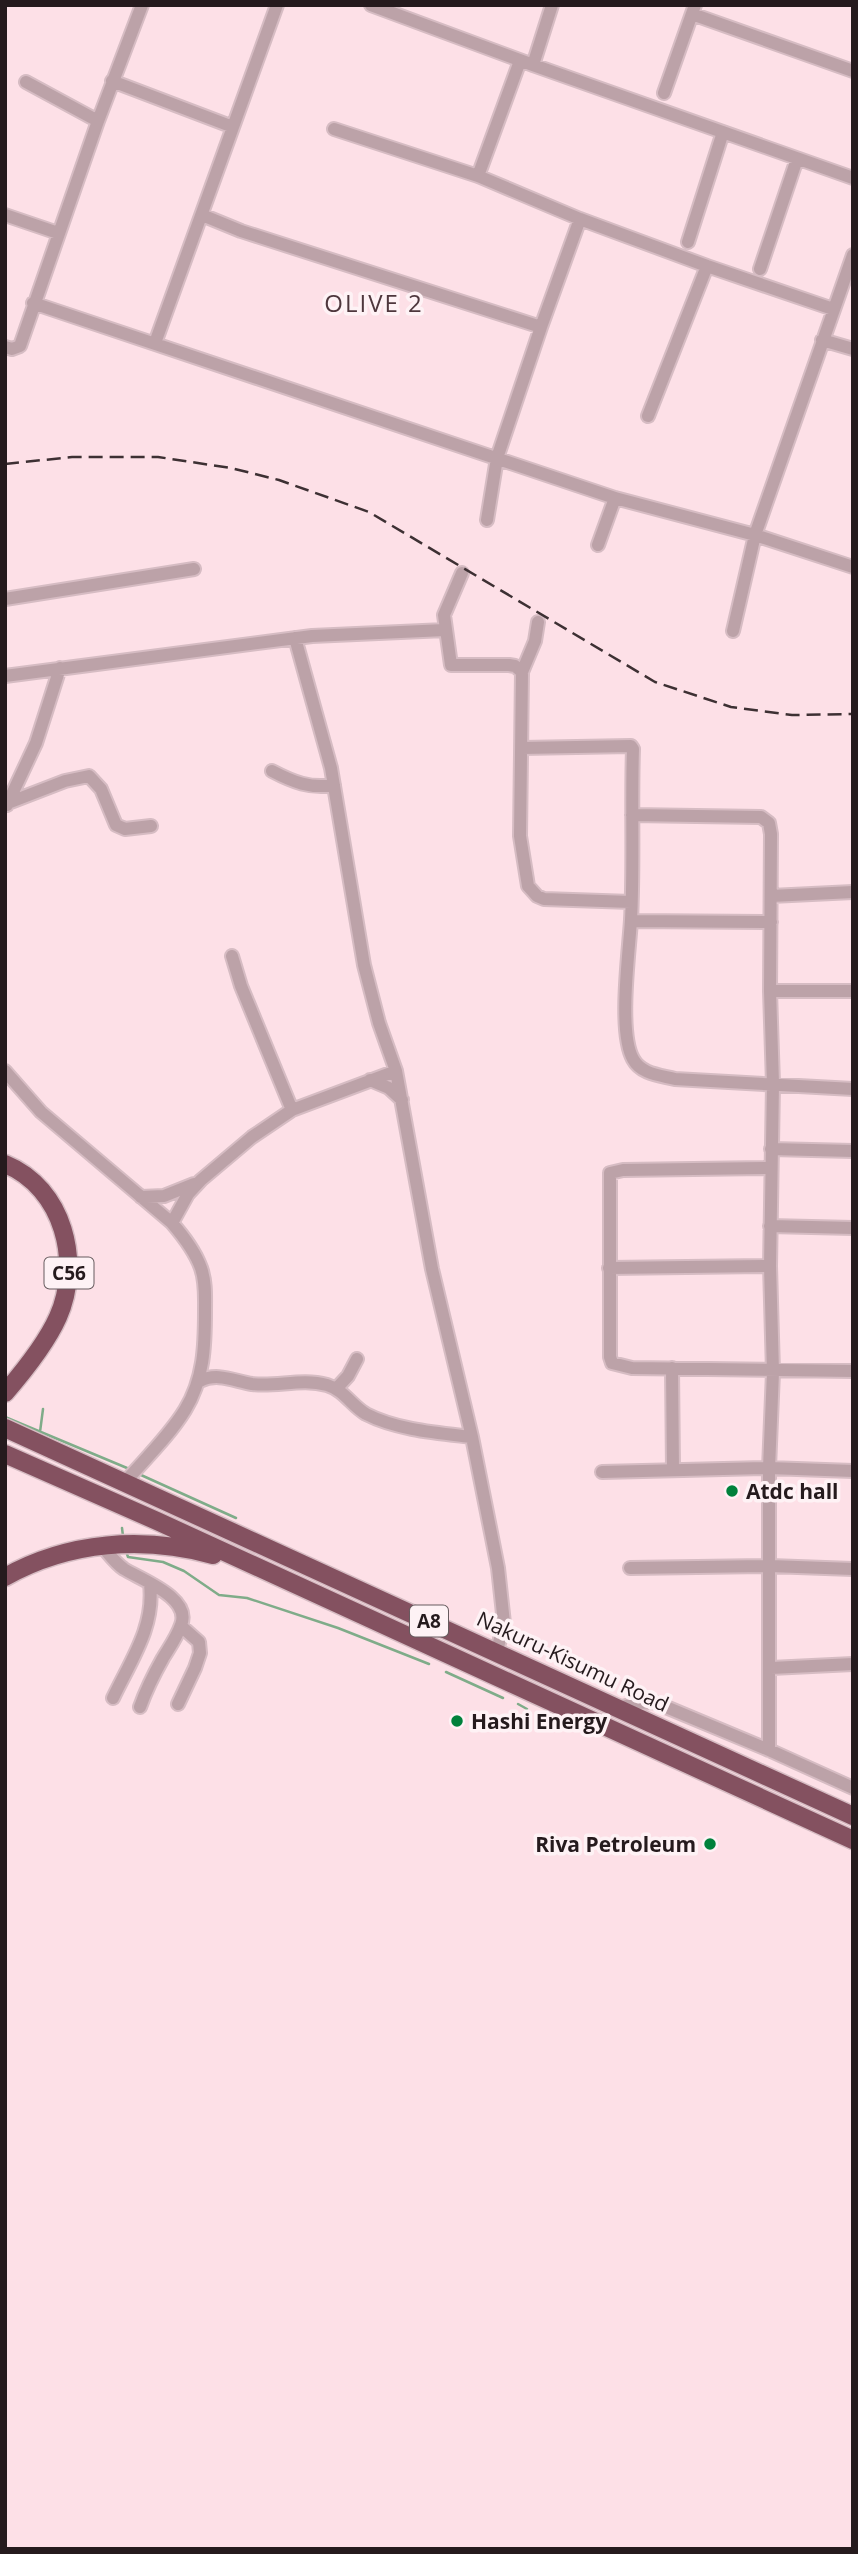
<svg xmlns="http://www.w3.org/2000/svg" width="858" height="2554" font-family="'Open Sans',sans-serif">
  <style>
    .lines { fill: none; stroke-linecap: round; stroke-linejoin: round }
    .stream { stroke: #7fac89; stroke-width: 2.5 }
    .minor-casing { stroke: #d6bcc3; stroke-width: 16 }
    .highway-casing { stroke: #d6bcc3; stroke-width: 21 }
    .minor { stroke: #bca2a8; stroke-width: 12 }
    .highway { stroke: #845160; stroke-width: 18 }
    .rail { stroke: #3d3033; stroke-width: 2.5; stroke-dasharray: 14 7; stroke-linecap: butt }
    .poi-dot { fill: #00813b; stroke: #fef2f5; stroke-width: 2.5 }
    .labels { text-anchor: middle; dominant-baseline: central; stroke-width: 7; stroke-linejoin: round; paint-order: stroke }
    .shield { fill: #fef2f5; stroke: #665b5e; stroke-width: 2 }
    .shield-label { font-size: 19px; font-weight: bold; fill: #251a1d }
    .poi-label { font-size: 21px; font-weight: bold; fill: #251a1d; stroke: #fef2f5; text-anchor: start }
    .street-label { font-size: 21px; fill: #251a1d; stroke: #fef2f5 }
    .quarter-label { font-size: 24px; letter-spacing: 2px; fill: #4e373d; stroke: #fef2f5 }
  </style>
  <rect width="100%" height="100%" fill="#fde0e7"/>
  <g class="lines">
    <!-- stream -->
    <path class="stream" d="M5,1417L127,1468
      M40,1432L43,1409
      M141,1475L236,1518
      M122,1528L123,1536
      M126,1551L128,1557L163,1562L184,1571L219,1595L247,1598L338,1628L429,1664
      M446,1672L503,1698
      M518,1704L527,1709"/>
    <!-- minor casing -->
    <g class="minor-casing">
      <path id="minor" d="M371,5L533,65L853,178
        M692,14L853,71
        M533,65L552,5
        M112,81L233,127L155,343
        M26,82L98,121
        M664,93L695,5
        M233,127L277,5
        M334,129L478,176L580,219L707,266L833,309
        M478,176L520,61
        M5,215L58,233
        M202,215L241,231L541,327
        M688,242L723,132
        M760,269L797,159
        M33,303L615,498L755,535L853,567
        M822,340L853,349
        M5,347L12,349L20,346L98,121L142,5
        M648,416L707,266
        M487,520L497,458L541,327L580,219
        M598,545L615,498
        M462,573L444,615L451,665H509L515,666L522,672
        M5,599L194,569
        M538,622L535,641L522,672L520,836L528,886L537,896L544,899L631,902
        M733,631L755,535L853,255
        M295,638L331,768L364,965L379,1023L396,1071L432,1269L472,1437L498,1568L504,1623L497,1651
        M5,676L312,636L445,630
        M522,748L631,746L633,749C631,806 634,863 631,920C629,953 618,1032 633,1059C641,1074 659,1075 675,1079L853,1089
        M272,771C293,782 310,789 334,785
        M8,803L65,781L89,776L101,789L116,825L125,829L151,826
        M7,805L36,743L60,668
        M632,815L761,817L769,823L771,834L770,991L773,1084L770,1266L773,1372L769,1468V1750
        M771,896L853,892
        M631,921L771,922
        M232,956L241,986L292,1110
        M770,991H853
        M5,1071L41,1112L172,1223C184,1237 195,1251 201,1268C206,1282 205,1297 205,1311C205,1346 204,1379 185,1410C169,1436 146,1458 126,1481
        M370,1080L389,1088L402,1100
        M771,1149L853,1151
        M770,1168L623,1170L610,1173V1357L612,1363L632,1368L853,1371
        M141,1197L164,1196L194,1184
        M172,1223L188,1194L201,1180L252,1137L292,1110L396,1071
        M770,1226L853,1228
        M609,1268L770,1266
        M672,1368L673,1470
        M200,1381C217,1372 234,1381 252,1384C277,1387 302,1378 327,1385C344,1390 352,1406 366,1414C397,1430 438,1433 472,1437
        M336,1389L348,1376L357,1359
        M602,1472L769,1468L853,1471
        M102,1546C109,1554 115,1563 124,1569C142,1580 192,1598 181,1625C177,1637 169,1648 163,1658C154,1674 146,1690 140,1707
        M630,1568L770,1566L853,1569
        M771,1668L853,1664
        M113,1698C131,1660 155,1627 150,1584
        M178,1704L195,1668L200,1653L199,1642L181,1626
        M619,1708L637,1703L654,1702L769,1750L853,1788"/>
    </g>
    <!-- highway casing -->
    <g class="highway-casing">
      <path id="highway" d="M5,1164C64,1188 82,1263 58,1317C46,1344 24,1371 5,1393
        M5,1428L853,1816
        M5,1454L157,1521L853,1840
        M5,1577C69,1541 144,1536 213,1555"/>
    </g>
    <!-- minor -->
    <use href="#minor" class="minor"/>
    <!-- highway -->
    <use href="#highway" class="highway"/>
    <!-- rail -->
    <path class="rail" d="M5,464L72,457H158L231,468L279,480L369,512L655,682L731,707L792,715L853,714"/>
  </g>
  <!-- markers -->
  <g class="poi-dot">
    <circle cx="732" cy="1491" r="7"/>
    <circle cx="457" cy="1721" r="7"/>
    <circle cx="710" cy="1844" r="7"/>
  </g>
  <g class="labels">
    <!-- shield labels -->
    <g class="shield">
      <rect x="44.5" y="1257.5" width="49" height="31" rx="5"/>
      <rect x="410" y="1605.5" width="38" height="31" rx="5"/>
    </g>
    <g class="shield-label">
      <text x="69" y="1273">C56</text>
      <text x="429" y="1621">A8</text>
    </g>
    <!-- poi labels -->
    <g class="poi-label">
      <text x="746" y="1491">Atdc hall</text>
      <text x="471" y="1721">Hashi Energy</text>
      <text x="696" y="1844" text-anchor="end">Riva Petroleum</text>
    </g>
    <!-- street labels -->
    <g class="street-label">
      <text transform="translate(573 1661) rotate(25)">Nakuru-Kisumu Road</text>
    </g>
    <!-- quarter labels -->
    <g class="quarter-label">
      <text x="374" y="302">OLIVE 2</text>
    </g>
  </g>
  <!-- border -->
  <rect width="858" height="2554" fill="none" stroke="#251a1d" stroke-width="14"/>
</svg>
